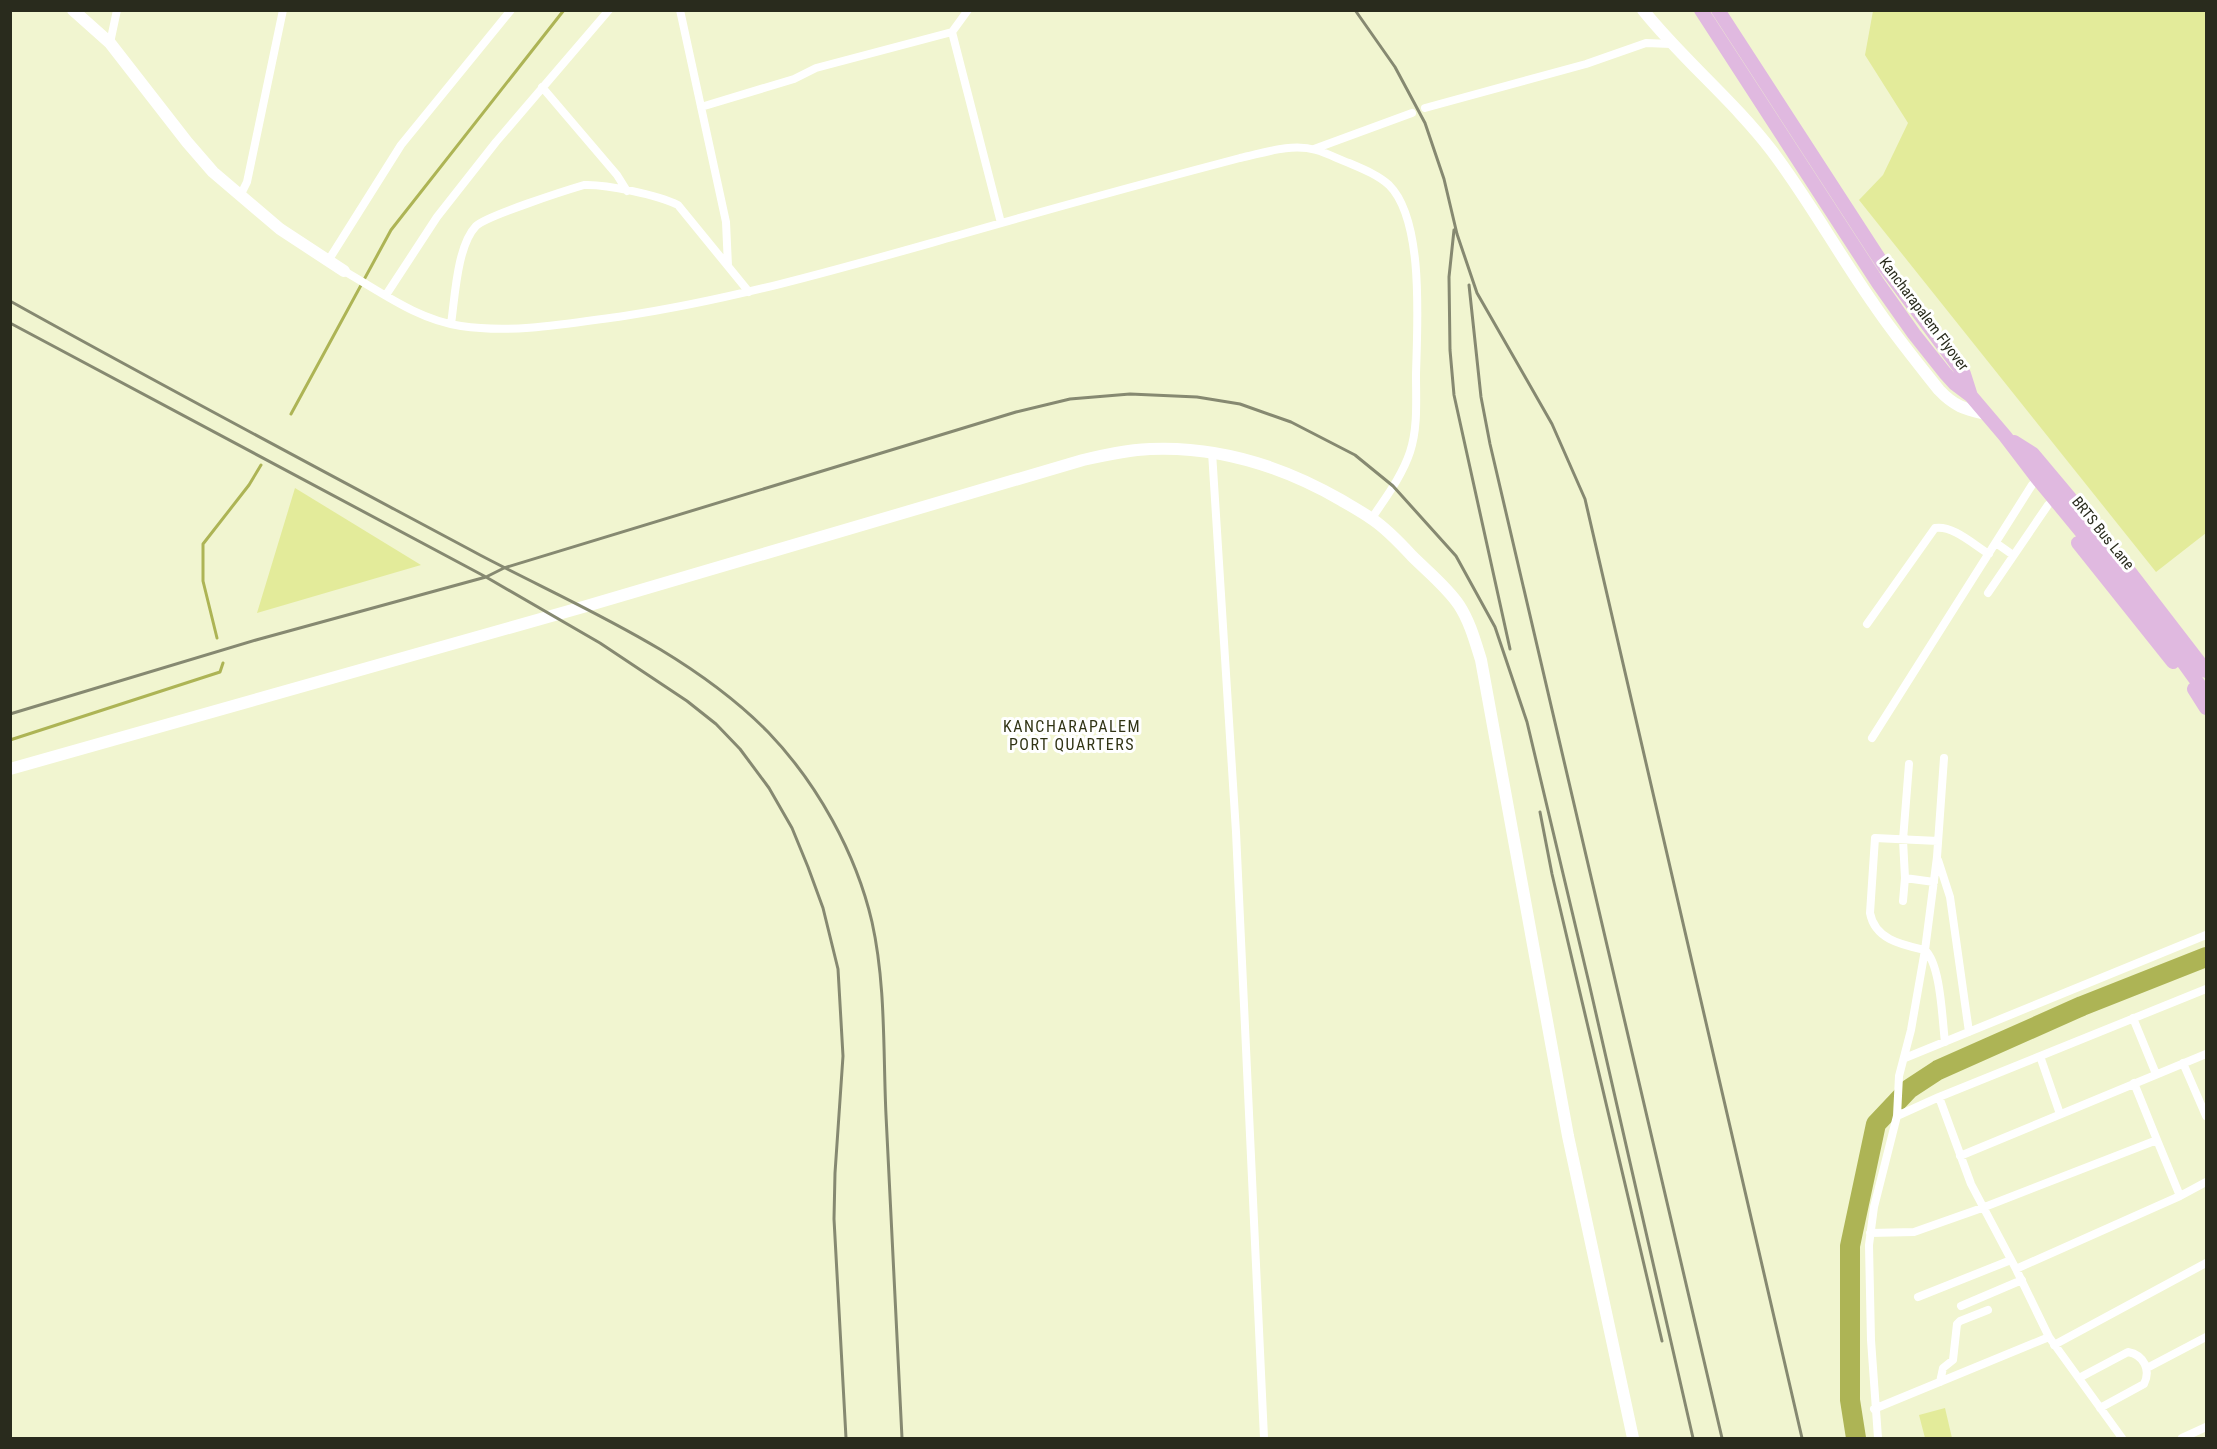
<svg xmlns="http://www.w3.org/2000/svg" width="2217" height="1449" font-family="'Roboto Condensed',sans-serif">
  <style>
    .green { fill: #e3eb9a }
    .lines { fill: none; stroke-linecap: round; stroke-linejoin: round }
    .stream { stroke: #adb455; stroke-width: 3 }
    .river { stroke: #adb455; stroke-width: 20 }
    .street { stroke: #fff; stroke-width: 8 }
    .secondary { stroke: #fff; stroke-width: 12 }
    .primary { stroke: #e0b9e0; stroke-width: 14 }
    .rail { stroke: #868971; stroke-width: 3 }
    .labels { text-anchor: middle; dominant-baseline: central; stroke-width: 6; stroke-linejoin: round; paint-order: stroke }
    .street-label { font-size: 15px; fill: #292b1d; stroke: #fff }
    .neighbourhood-label { font-size: 16px; letter-spacing: 1.5px; fill: #313415; stroke: #fff }
  </style>
  <rect width="100%" height="100%" fill="#f1f5d0"/>
  <!-- green -->
  <path class="green" d="M1873,11H2206V533L2156,572L1859,200L1883,175L1908,123L1865,55Z
    M295,488L421,565L257,613Z
    M1945,1408L1952,1438H1925L1919,1415Z"/>
  <g class="lines">
    <!-- stream -->
    <path class="stream" d="M291,414L391,230L564,10
      M217,638L203,581V544L249,485L261,465
      M10,740L220,672L223,663"/>
    <!-- river -->
    <path class="river" d="M1856,1438L1850,1400V1246L1876,1124L1909,1089L1938,1070L2082,1006L2206,957"/>
    <!-- street -->
    <path class="street" d="M680,10L726,222L728,266
      M968,10L952,32L1001,223
      M110,43L117,10
      M542,87L617,175L627,191
      M701,107L794,79L816,68L952,32
      M1425,108L1586,64L1646,43L1671,44
      M1314,149L1412,113
      M240,196L247,182L283,10
      M328,261L401,145L511,10
      M344,271C381,292 418,320 461,326C515,334 571,323 624,316C737,299 846,267 956,236C1050,209 1145,183 1240,158C1264,153 1291,143 1316,150C1327,153 1338,159 1349,163C1363,169 1378,175 1389,185C1425,221 1417,327 1416,375C1416,400 1418,428 1410,452C1402,476 1386,497 1372,518
      M386,295L437,217L496,142L609,10
      M451,324C455,297 457,246 476,226C486,216 567,190 584,185C606,184 658,195 678,205L749,292
      M1212,452L1236,832L1264,1438
      M1996,543L2013,555
      M1988,593L2048,505
      M1867,624L1935,528C1953,525 1974,545 1989,554
      M1872,738L2032,485
      M1944,758L1937,857L1925,950L1911,1030L1899,1076L1897,1116L1939,1097L1971,1184L2016,1269L2049,1337L2122,1438
      M1938,841L1875,838L1870,913C1875,940 1903,945 1925,950C1941,965 1942,1019 1945,1042
      M1938,860L1950,897L1969,1032
      M1905,878L1934,882
      M1903,901L1905,878L1903,840L1909,764
      M2133,1018L2156,1074
      M2040,1056L2060,1114
      M1905,1058L2206,935
      M2183,1063L2206,1116
      M1939,1097L2206,989
      M1960,1156L2206,1054
      M2180,1196L2206,1182
      M1870,1233L1914,1232L1982,1208L2157,1140L2134,1083
      M2016,1269L2180,1196L2157,1140
      M1918,1297L2011,1260
      M1961,1306L2022,1280
      M2054,1345L2206,1263
      M2147,1368L2206,1337
      M2079,1378L2128,1352C2144,1355 2151,1370 2144,1384L2100,1408
      M1940,1382L1943,1368L1953,1360L1957,1324L1960,1321L1988,1310
      M1874,1409L2049,1337
      M1878,1438L1871,1340L1869,1245L1874,1207L1897,1116
      M2182,1438L2206,1427"/>
    <!-- secondary -->
    <path class="secondary" d="M73,10L110,43L187,142L213,172L280,229L344,271
      M1643,10C1683,60 1733,100 1772,151C1809,200 1838,253 1873,303C1893,333 1916,361 1939,390C1955,407 1965,409 1986,414
      M10,769L583,607L1083,460C1105,455 1127,450 1150,449C1219,446 1282,466 1341,500C1351,506 1362,512 1372,519C1387,529 1400,543 1412,556C1427,571 1447,587 1459,605C1470,622 1475,641 1481,660L1568,1136L1633,1438"/>
    <!-- primary -->
    <path class="primary" d="M1701,10L1878,283L1914,334L1945,373L1955,384L1971,396L2005,436L2037,478L2144,608L2206,694
      M1718,10L1884,266L1964,374L1971,396
      M2014,442L2033,454L2106,541L2206,671
      M2078,543L2173,662
      M2194,689L2206,708"/>
    <!-- rail -->
    <path class="rail" d="M1355,10L1395,67L1425,123L1444,179L1457,234L1477,293L1552,424L1585,499L1802,1438
      M1454,230L1449,277L1450,350L1454,395L1510,649
      M1469,285L1481,397L1490,444L1722,1438
      M10,301C166,388 323,471 480,555C579,607 688,651 768,732C817,783 856,853 872,922C886,985 883,1052 886,1115C892,1223 897,1331 902,1438
      M10,323L486,577L600,643L687,701L716,724L740,749L769,788L792,828L808,867L823,908L838,969L843,1056L835,1173L834,1219L846,1438
      M10,714L256,640L486,577L504,568L1016,412L1070,399L1130,394L1197,397L1240,404L1291,422L1355,455L1393,486L1456,556L1495,627L1527,722L1589,983L1693,1438
      M1540,812L1552,874L1662,1341"/>
  </g>
  <g class="labels">
    <!-- street labels -->
    <g class="street-label">
      <text transform="translate(1924 314) rotate(53)">Kancharapalem Flyover</text>
      <text transform="translate(2103 533) rotate(51)">BRTS Bus Lane</text>
    </g>
    <!-- neighbourhood labels -->
    <g class="neighbourhood-label">
      <text x="1072" y="726">KANCHARAPALEM<tspan x="1072" dy="18">PORT QUARTERS</tspan></text>
    </g>
  </g>
  <!-- border -->
  <rect width="2217" height="1449" fill="none" stroke="#292b1d" stroke-width="24"/>
</svg>
